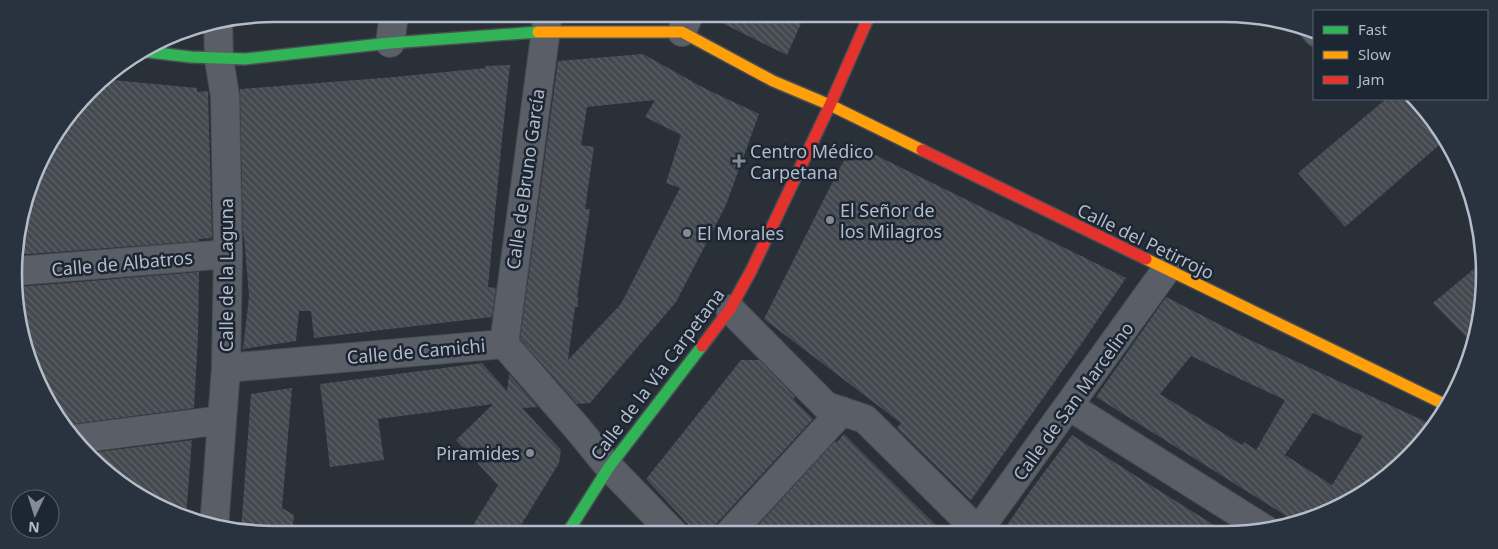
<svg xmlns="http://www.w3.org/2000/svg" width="1498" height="549" font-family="'Noto Sans',sans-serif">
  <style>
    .building { fill: url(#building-back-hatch); fill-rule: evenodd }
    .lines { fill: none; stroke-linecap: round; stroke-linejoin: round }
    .lane-casing { stroke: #484c53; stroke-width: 18 }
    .street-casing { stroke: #484c53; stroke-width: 30 }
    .fast-casing { stroke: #484c53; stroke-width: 14 }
    .slow-casing { stroke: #484c53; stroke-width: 14 }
    .jam-casing { stroke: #484c53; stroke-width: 14 }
    .lane { stroke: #5a5e66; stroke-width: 15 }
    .street { stroke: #5a5e66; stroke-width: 28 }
    .fast { stroke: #30b455; stroke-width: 11 }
    .slow { stroke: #ff9f0a; stroke-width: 11 }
    .jam { stroke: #e5322d; stroke-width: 11 }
    .poi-dot { fill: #848b96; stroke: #1d2633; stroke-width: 2 }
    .labels { text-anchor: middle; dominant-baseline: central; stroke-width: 5; stroke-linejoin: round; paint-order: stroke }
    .poi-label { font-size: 18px; fill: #b4bcc9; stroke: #1d2633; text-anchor: start }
    .street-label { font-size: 18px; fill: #b4bcc9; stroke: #1d2633 }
    .rim { fill: none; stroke: #b4bcc9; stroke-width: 2.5 }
  </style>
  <defs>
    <pattern id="building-back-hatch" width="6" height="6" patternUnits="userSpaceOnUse" patternTransform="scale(1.25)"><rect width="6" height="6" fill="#444950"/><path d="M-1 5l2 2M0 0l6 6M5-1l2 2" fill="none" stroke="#5d6168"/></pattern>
  </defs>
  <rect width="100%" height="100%" fill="#2a3038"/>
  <!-- building -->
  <path class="building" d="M704,14H790L804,17L787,55Z
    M643,54L704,88L759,114L726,205L676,302L590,403L577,404L520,339L558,61ZM655,100L645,117L681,135L666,183L680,188L621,304L568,360L575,307H578V298L577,297L590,209H585L594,147L581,145L587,107Z
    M510,65L502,139L488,287L496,288L492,317L314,338L311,311H299L296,341L243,349L249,296L244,236H243L240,89L394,77L486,68L485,66Z
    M102,79L197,88V92L208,91L212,238L199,239V241L17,255L16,240L49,144Z
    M1386,99H1410L1445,140L1345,227L1298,173Z
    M853,144L1126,278L1082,343L971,500L897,428L901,423L764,319L835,177Z
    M1481,263L1475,342L1474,345L1433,303Z
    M199,272L198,336L194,408L74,424L66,428L58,419L19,326L18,287Z
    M1166,297L1248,339L1433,425L1396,470L1339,508L1296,522L1096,397ZM1191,356L1285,400L1256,450L1244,442L1242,445L1160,394ZM1313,413L1363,436L1332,485L1285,455Z
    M741,360H759L795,397L793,399L813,419L717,523L714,530V534H697L646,479Z
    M482,363L507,391L509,374L538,407L522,408L561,450L559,463L515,535H467L498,485L456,440L493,404L378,419L384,460L330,467L320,384Z
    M292,388L282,508L294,515L292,535H274L241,531L251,394Z
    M844,434L878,468L945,534H824L812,523L801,534H750L835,441L837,442Z
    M1072,435L1139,478L1227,533L1001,534L1031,490Z
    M192,440L186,516L116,482L89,453Z"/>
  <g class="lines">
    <!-- lane casing -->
    <g class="lane-casing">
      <path id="lane" d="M1308,31L1314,38"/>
    </g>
    <!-- street casing -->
    <g class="street-casing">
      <path id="street" d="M682,32L689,14
        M390,43L394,14
        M17,271L228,254
        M730,309L826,406L865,419L981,534
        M504,344L548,14
        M226,368L504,344L578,429L609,467L674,534
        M1069,406L1266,530
        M76,439L222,420
        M214,527L226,368L228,254L225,96L219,59L218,23
        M978,531L1166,270
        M729,534L842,411"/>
    </g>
    <!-- fast casing -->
    <g class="fast-casing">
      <path id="fast" d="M148,52L191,57L245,59L390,43L538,32
        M566,535L609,467L702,346"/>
    </g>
    <!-- slow casing -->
    <g class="slow-casing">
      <path id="slow" d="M538,32H682L773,81L830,105L922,150
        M1146,259L1448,406"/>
    </g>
    <!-- jam casing -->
    <g class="jam-casing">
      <path id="jam" d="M922,150L1146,259
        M702,346L730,309L751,271L830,105L870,14"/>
    </g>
    <!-- lane -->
    <use href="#lane" class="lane"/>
    <!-- street -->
    <use href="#street" class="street"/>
    <!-- fast -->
    <use href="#fast" class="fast"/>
    <!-- slow -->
    <use href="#slow" class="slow"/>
    <!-- jam -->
    <use href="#jam" class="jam"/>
  </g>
  <!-- markers -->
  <g class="poi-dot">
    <path d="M736.5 153.5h5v5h5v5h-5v5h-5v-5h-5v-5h5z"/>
    <circle cx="830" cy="220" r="5"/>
    <circle cx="687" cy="233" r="5"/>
    <circle cx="530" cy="453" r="5"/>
  </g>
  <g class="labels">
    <!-- poi labels -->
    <g class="poi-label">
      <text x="750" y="151">Centro Médico<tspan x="750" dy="21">Carpetana</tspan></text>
      <text x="840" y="210">El Señor de<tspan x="840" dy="21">los Milagros</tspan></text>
      <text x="697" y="233">El Morales</text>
      <text x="520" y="453" text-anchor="end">Piramides</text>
    </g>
    <!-- street labels -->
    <g class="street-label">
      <text transform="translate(525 179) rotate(-82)">Calle de Bruno García</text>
      <text transform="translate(1146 241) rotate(26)">Calle del Petirrojo</text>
      <text transform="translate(122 263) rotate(-5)">Calle de Albatros</text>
      <text transform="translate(226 275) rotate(-90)">Calle de la Laguna</text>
      <text transform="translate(416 351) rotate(-5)">Calle de Camichi</text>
      <text transform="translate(657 374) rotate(-53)">Calle de la Vía Carpetana</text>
      <text transform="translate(1073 401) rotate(-54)">Calle de San Marcelino</text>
    </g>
  </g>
  <!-- crop -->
  <path d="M0 0H1498V549H0ZM274 22H1224A252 252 0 0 1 1476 274V274A252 252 0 0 1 1224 526H274A252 252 0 0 1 22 274V274A252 252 0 0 1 274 22Z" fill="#29323f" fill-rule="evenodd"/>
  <path class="rim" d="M274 22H1224A252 252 0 0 1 1476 274V274A252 252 0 0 1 1224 526H274A252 252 0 0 1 22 274V274A252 252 0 0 1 274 22Z"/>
  <!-- legend -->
  <rect x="1313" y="10" width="175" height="90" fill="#1d2633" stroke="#59626f"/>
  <rect x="1323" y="26" width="25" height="8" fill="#30b455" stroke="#59626f"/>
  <text x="1358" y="35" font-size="15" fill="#b4bcc9">Fast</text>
  <rect x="1323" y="51" width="25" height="8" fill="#ff9f0a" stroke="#59626f"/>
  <text x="1358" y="60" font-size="15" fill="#b4bcc9">Slow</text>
  <rect x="1323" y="76" width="25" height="8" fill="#e5322d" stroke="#59626f"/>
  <text x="1358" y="85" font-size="15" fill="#b4bcc9">Jam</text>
  <!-- north arrow -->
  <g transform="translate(35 514) rotate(184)"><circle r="24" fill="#1d2633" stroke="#59626f"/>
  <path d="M0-4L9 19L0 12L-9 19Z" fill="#848b96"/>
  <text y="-8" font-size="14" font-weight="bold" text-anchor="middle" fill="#b4bcc9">N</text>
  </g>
</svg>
